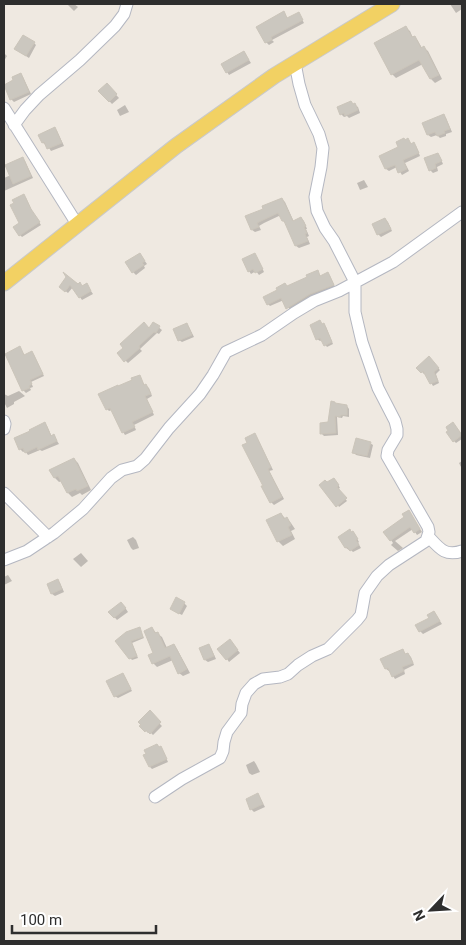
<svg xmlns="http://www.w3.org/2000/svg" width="466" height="945" font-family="Roboto,sans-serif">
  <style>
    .shadow { fill: #0003 }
    .building { fill: #cbc7bf; stroke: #cbc5ba }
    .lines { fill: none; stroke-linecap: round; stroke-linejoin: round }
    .minor-casing { stroke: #b4b7c1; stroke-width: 13 }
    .major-casing { stroke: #c9c9c9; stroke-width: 17 }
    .minor { stroke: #fff; stroke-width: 11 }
    .major { stroke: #f2d163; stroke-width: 15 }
  </style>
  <rect width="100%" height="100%" fill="#efe9e1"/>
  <!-- shadow -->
  <path class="shadow" d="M67,4H74L78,7L74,11Z
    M450,4H462V9L456,13Z
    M283,12L288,19L299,14L304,23L272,40L274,42L269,45L266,42Z
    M406,28L410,31L413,38L415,37L418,41L422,48H424L428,51L442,79L435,83L431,79L423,64L396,78L392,74Z
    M34,43L36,45L29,58L18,51Z
    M244,52L251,63L229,75L227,72Z
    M4,53L7,56L4,61Z
    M20,75L23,77L31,94L14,102L11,99Z
    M107,85L119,98L112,104L100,91Z
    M125,105L129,112L120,116L117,110Z
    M353,105H355L358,107L360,113L349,118L347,116L344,117L341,114Z
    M444,116L446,118L452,132L446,134V136L440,138L437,135L431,137L428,135Z
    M55,129L57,131L64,146L51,151L47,145H46L43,143L40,136Z
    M408,140L412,145L416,146L420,156L405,163L409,171L402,175L397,167L389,171L386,169L381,157L400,148L405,141Z
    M438,154L440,157L443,164L437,167L438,171L433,173L430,170Z
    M22,159L25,161L33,178L4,191V178L11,175Z
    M364,180L368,187L360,190L357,183Z
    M23,195L26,198L33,213L41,225L22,237L20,235Z
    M282,199L285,202L294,222L301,218L304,221L307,229H306L309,236L307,237L310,244L299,248L296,246L286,223L283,221L281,215L264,223L259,226L261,230L255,232L252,230L247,216L264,210Z
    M385,219L388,222L392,231L381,237L378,234Z
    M142,257L147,264L144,266L145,268L136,275L133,272Z
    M257,257L264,272L259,275L256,271L251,274L249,271Z
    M317,271L321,277L328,273L330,276L335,287L290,310L284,300L270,306L268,304L279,290L309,278Z
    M67,277L83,287L87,285L93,294L82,300L73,287L68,293L63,289Z
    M153,323L162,330L159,334L157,333L140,349L142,351L128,363L118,353L150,329Z
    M322,324L326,327L333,344L327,347L322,340L320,341L317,339Z
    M187,325L189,327L194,337L182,342L179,340Z
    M20,348L25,356L32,353L34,355L44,376L31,382L33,387L30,388L31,390L26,393L23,390Z
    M428,358L440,370L436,374L439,383L433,386L425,373L424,374L418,368Z
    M139,376L145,386H146L149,388L152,396L147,399L154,415L134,425L136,430L125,435L123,432L112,410L109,411L107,409L119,388Z
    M19,391L25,396L14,402V404L7,408L4,402V394L8,396Z
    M332,403L347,406L349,409V417L343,416L342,418L337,417L338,435L324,436L322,434L329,424Z
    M47,426L52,437L54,436L59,444L42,451L40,450L28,455L25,451L23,452L20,449Z
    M455,426L462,436V439L456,443L454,441Z
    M255,435L257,438L273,470L269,471L284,499L274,505L271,502L248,443Z
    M370,443L373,445L370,458L356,455L354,452Z
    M74,459L78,463L91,490L82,495L80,493L72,497L68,493L62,481L59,482L55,478L51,470Z
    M462,461V469L459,463Z
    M336,481L340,488L338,489L347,501L339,507L327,484Z
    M409,511L422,532L417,535L413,529L395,541L403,548L398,551L391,545L393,543L391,540Z
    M281,514L286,519L287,518L291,523L295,529L291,531L295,539L283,546L278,541Z
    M352,533L355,535L359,542L358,543L361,548L353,552L350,549L349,550L346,548L339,537Z
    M133,537L136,540L139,548L133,550L131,548L127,540Z
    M81,553L88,561L81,567L73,559Z
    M8,575L12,581L4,585V577Z
    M58,581L60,583L64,592L55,596L52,594L48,585Z
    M184,603L187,606L182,615L174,611Z
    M124,606L128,612L117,620L110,612Z
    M434,612L442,624L423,634L420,631L431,619Z
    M152,628L157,634H158L162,637L167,648L174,645L177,649L190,673L183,676L179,673L173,660L157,667L153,663L155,654Z
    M139,629L144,638L132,643L138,658L132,660L117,641Z
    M232,643L240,653L229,662L227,659Z
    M208,645L211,648L216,659L208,662L205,660L201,649Z
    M402,650L406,655L408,654L411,657L414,665L404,670L405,674L395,679L390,671H389L386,669L382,660Z
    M123,674L125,677L132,691L118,698L115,696Z
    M156,720L162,726L153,735L150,732L148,733L141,726Z
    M157,745L163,751L168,762L152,769L150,767Z
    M254,761L256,764L260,772L252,775L249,773L246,765Z
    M258,795L260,798L265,807L254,812L251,809Z"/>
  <!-- building -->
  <path class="building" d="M284,11L287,18L299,12L303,20L271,37L272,40L265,43L256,27Z
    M406,26L412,37L415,36L421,48L424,46L439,75L430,79L419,60L391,75L374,43Z
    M23,35L35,42L26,56L14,49Z
    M244,51L249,60L226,73L221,64Z
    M21,73L29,92L10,100L4,85L13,80L12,77Z
    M107,83L117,94L109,102L98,91Z
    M351,101L353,104L355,103L358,110L345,116L344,113L340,115L337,107Z
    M444,114L450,129L444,131L445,133L437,136L435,132L427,135L422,123Z
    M55,127L62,143L47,149L44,142L42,143L38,135Z
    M404,138L405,140L408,138L411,144L414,142L419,153L403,160L407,169L398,173L395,165L385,169L379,156L398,147L396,142Z
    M438,153L442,161L435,164L436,168L429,171L424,158Z
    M23,157L31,176L13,184L5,165Z
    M24,194L31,209L40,222L19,236L13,227L19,223L10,205L14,203L12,200Z
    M282,198L293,221L301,217L306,226L304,227L307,233L305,234L308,241L295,246L284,221H282L278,213L261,221L257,223L259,227L251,230L245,216L263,209L262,206Z
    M385,218L391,229L377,235L372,224Z
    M140,253L145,261L142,263L144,265L132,273L125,262Z
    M255,253L263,269L255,273L253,269L248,272L242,259Z
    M318,270L320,276L328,272L334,285L310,294L286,309L281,298L267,305L263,297L277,290L276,288L285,283L287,286L307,277L306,275Z
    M63,272L78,284L80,282L82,286L87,283L91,291L79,298L70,285L65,292L59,287L66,277Z
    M320,320L322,324L324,323L332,342L324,346L320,338L316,340L310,325Z
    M144,322L149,328L153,322L160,326L156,333L154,332L139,346L140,348L124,362L117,353L123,348L120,344Z
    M187,323L192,335L178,341L173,329Z
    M20,346L24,355L32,351L43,374L30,380L32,384L29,386L30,388L22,391L5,354Z
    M429,356L439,368L434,372L438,381L430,384L423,371L421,373L416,368Z
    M140,375L144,385L146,384L151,394L145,396L153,412L132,422L135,427L122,433L110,408L106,410L98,394L118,385V386L132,380L131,378Z
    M331,401L335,402V403L347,405V415H341L340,417L335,416L336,433L320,434V423L328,422Z
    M45,422L51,436L54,434L57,441L38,450L37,447L25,453L23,448L19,450L14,438L30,431L29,430Z
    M453,422L462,435L453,442L446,432L448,431L446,427Z
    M255,433L271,467L268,469L282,497L270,503L261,486H263L242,445L247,443L245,438Z
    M356,438L371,442L367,456L352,453Z
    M74,458L88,486L77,491L76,489L67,493L58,476L54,478L49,470Z
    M334,478L339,485L337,487L347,498L336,507L319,485L325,480L327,482Z
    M409,510L420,529L414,533L410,527L390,541L383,532L404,517L402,514Z
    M281,513L284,519L287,517L291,525L288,527L292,535L277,542L266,520Z
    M350,529L351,532L353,531L358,539L356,540L359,545L350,551L347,547L345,548L338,537Z
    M58,579L62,589L51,594L47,584Z
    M176,597L185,602L179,614L170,609Z
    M121,602L126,608L114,618L108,612Z
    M434,611L440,621L419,632L415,625L429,618L427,615Z
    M140,627L143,637L131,641L137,656L129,659L115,641L126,632Z
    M152,627L155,633L158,632L165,648L174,644L187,669L178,674L170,656L152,664L148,655L153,653L144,631Z
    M230,639L238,650L226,660L217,649Z
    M209,644L214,656L204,660L199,648Z
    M403,649L405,654L408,653L413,663L402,667L404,671L392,677L388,668L385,669L380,659Z
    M123,673L131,689L114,697L106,681Z
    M150,710L161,722L150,734L146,730L145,732L139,726L141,725L138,722Z
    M157,744L159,747L161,746L167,759L149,767L143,755L146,754L144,750Z
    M258,793L263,804L250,810L246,799Z"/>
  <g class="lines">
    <!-- minor casing -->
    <g class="minor-casing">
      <path id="minor" d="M4,108L77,224
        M14,125L25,110L39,95L80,60L115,26L124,14L127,4
        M4,421L5,424L4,429
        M4,493L48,537
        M428,536C439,548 445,557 462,551
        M4,560L27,551L54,533L83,509L111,478L122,470L137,466L145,459L169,428L200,394L213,375L226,352L262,335L294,313L314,301L339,291L393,262L462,212
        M155,797L182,779L220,758L223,751L224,742L227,732L241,713L242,704L246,693L254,684L263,679L280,677L288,674L298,665L312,656L328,649L357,620L361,615L365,593L377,576L389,565L426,541L429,532L428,527L387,456L388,450L397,435V429L395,421L378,388L362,342L355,312V282L334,241L325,228L317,211L315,197L321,167L323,148L319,134L305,105L299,84L295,63"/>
    </g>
    <!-- major casing -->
    <g class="major-casing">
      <path id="major" d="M4,283L176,146L274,76L392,4"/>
    </g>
    <!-- minor -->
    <use href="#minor" class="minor"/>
    <!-- major -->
    <use href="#major" class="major"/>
  </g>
  <!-- border -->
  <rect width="466" height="945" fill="none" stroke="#2e2e2e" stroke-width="10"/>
  <!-- north arrow -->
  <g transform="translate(431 910) rotate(245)" stroke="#ffffff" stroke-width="4" paint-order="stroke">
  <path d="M0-4L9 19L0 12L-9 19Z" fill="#2e2e2e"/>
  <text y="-8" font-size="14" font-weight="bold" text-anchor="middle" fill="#2e2e2e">N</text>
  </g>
  <!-- scale -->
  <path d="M12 925v8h144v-8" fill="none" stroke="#2e2e2e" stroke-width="2.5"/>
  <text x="20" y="925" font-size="15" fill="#2e2e2e" stroke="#ffffff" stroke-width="4" paint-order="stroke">100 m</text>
</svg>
